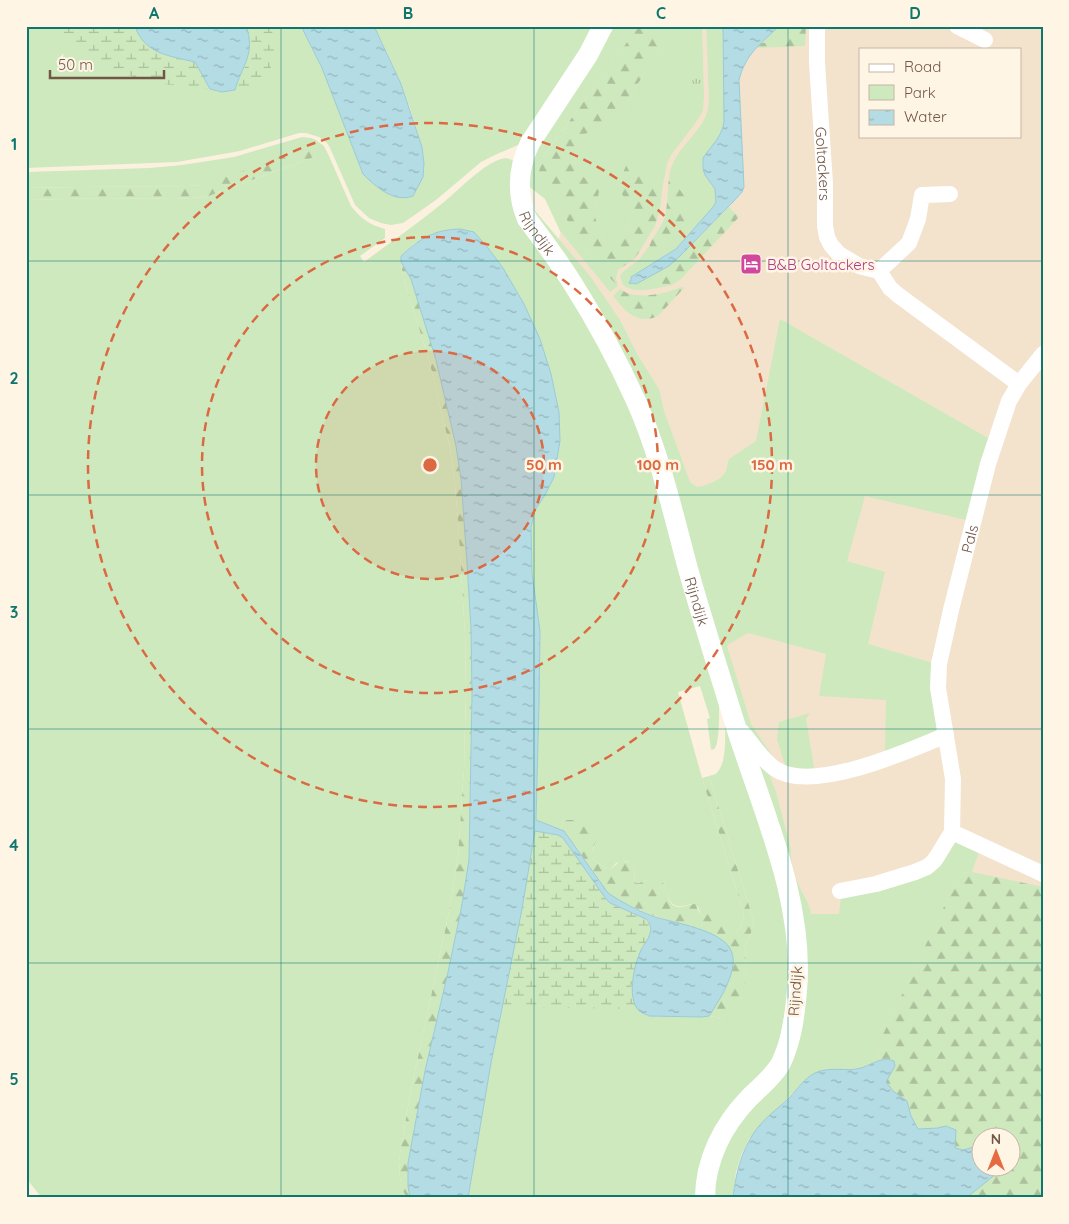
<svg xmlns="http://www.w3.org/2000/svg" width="1069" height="1224" font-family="Quicksand,sans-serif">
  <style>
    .residential { fill: #f3e3cd; fill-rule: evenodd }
    .green { fill: #cee9be }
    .forest { fill: url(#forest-firs) }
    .wetland { fill: url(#wetland-marsh) }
    .park { fill: url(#park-tufts) }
    .water { fill: url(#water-ripples); stroke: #9acbd7 }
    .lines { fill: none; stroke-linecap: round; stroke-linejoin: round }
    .minor { stroke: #fff; stroke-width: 16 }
    .tertiary { stroke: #fff; stroke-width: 20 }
    .grid { fill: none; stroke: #0f766e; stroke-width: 1; stroke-opacity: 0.55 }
    .ring { fill: none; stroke: #db6942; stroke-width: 2.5; stroke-dasharray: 9 6 }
    .labels { text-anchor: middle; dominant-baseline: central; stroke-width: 5; stroke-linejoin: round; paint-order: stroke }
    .street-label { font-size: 15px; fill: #725747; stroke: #fff5e4 }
    .hotel-label { font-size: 15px; fill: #b23c85; stroke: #fff5e4; text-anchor: start }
    .centre { fill: #db6942; stroke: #fff5e4; stroke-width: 2.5 }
    .ring-label { font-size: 15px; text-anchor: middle; font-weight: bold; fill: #db6942; stroke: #fff5e4; stroke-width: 5; stroke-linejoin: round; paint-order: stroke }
    .neatline { fill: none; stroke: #0f766e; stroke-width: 2 }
    .grid-label { font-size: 16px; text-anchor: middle; font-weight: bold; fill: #0f766e }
  </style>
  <defs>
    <pattern id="forest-firs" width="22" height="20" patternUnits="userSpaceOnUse" patternTransform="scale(1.25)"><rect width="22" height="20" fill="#cee9be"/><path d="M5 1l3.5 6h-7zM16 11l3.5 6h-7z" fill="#acc09c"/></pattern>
    <pattern id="wetland-marsh" width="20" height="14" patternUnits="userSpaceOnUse" patternTransform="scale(1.25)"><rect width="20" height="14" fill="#cee9be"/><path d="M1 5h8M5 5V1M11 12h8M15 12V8" fill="none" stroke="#acc09c"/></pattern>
    <pattern id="park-tufts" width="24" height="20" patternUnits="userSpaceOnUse" patternTransform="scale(1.25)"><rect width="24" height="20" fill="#cee9be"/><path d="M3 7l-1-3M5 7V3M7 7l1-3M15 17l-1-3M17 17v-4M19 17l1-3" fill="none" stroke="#acc09c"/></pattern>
    <pattern id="water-ripples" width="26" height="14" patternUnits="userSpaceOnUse" patternTransform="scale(1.25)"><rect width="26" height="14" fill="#b4dce5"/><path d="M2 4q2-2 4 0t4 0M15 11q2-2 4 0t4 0" fill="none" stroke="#97b5bb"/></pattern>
  </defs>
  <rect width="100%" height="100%" fill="#fcf1de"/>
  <!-- residential -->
  <path class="residential" d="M585,26H1043V1198H873L812,942L557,246L567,207ZM860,49H1020V136H860ZM982,1136H1012V1166H982Z"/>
  <!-- green -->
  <path class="green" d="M26,26H135V28L249,36L246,26H301L322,68L424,164C417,116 396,70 374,26H597L518,145L497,154L481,162L436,200L403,223L391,225L381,223L369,218L355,205L330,148L327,143L319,137L306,133H299L240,151L177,162L26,168Z
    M606,26H639L543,157L561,207L583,245L611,279L618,286L610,292L560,231L545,199L531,188L527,183L526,165Z
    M663,26H702L704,96L703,111L694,125L671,155L667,164L662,190L650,182L644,176L624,169L621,193C624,196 628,200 630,203C637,216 627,229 618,236L608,234L598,226L595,217L594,209L598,197L599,191L597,185L592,180L577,175L574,169L575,152L585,134L600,128L615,119L624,110L636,86L650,67L659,52Z
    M706,26H723L724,122C722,137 712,146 703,158L715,189L716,202L713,207L676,249L631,277L632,282L636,284L669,266C668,274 660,276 660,287L658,288C646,290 634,293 623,285L620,276L624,271L639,260L649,246L648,247H667L673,182L669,179C671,152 695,139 706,116C710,105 709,92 708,81C708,63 707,44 706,26Z
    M779,26H796C792,43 776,42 762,43Z
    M302,137L311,138L316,140L324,146L329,156L351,206C360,218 370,225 385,229V238L360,256L364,262C391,242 418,223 444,202C460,189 479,168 498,160C506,157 510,158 516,163L515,182L568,285L636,414L719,698C719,707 720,742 715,748C715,749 713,749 712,750L711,749L707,719L710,718L700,686L678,692L702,778L744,914L741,926L737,932L714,913L706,916L701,915L698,907L691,904C671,911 669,901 664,884L647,880L640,884L636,883C631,872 639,869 627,861L616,863L611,869H606L592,858V852L595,845V833L564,820L560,830L536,820L539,705L540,631L532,573L531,527L535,510L545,495L554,477L559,412L551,374L540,339L524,304L503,268L488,248L433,233L414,244L401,256V262L403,277L429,360L450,448L455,485L458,522L465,633L466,691L464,767L458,856L449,912L410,1095L399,1160L400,1178L403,1191L407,1198H42L26,1178V200L102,198L175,199L206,197L314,157L316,153L202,185L187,186L80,187L26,188V172L150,168L182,165L234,157Z
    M531,206L590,276L620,320L637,354L659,389L664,411L690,482L697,487C706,486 722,480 726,471C727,467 728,462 729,459L756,441L780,319L988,438L966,520L865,496L847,561L885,572L868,644L933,663L938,730L885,754L886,700L819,696L826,654L748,633L729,644L727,646L751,724L771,754L773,760L739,721L661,454Z
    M810,713L806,719L815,773L787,769L784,762L777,739L779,722Z
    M725,718L784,896L791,978L778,1050L698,1198H468L491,1063L522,909L535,831L563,838L641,950L638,1009L642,1014L649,1016L701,1017L709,1016L723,1018L741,1000L746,968L745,945L751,933L754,922L709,776C713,775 717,774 719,770C727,759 725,732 725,718Z
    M743,739L766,766L776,792L791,850C790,864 796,879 802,892C806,899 810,906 811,914H839L841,895L893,885L952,838L979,852L972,872L960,873L878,1045L879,1060L860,1068L831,1070L816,1073L802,1083L749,1139L741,1156L736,1172L733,1198H708L722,1142L769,1084L802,969Z"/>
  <!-- forest -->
  <path class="forest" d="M639,26H663L659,52L650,67L636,86L624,110L616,119L600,128L585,134L575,152L574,169L577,175L592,180L597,185L599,191L598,197L594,209L595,217L598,226L608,234L618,236C625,230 631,224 632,214C633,202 626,202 622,194C619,188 623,167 628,164C631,162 632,163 635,164L650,182L662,190L660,210L655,226L638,254L633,260L618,270L616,278L618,286L611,279L583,245L570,226L557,199L538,175L543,157Z
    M796,26H806L805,46L756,48L762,43C776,42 792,43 796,26Z
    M311,147L315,150L316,153L314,157L206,197L175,199L102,198L26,200V188L80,187L187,186L202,185Z
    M669,179C679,185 693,206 690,219C688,226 673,243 667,246C664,248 659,251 656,251C652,252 651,250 649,248C651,237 662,228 665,216C668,205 667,190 669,179Z
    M729,207L739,217L681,279L672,285L659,288L660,287L661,278L667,272L669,266L678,258Z
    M401,262L411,279L422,312L436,360L456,446L461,479L467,563L471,628L472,694L469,860L461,910L448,972L425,1071L409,1195L410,1198H407L403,1191L400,1178L399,1160L410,1095L449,912L458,856L464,767L466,691L465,633L458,522L455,485L450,448L429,360L403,277Z
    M681,287L684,288L659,315C655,318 650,319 644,319C629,317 622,307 613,296L620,289C624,291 627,294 631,294C647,298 666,293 681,287Z
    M709,776L754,922L751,933L745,945L746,968L744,989L738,1010L732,1016L723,1018L709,1016L716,1005L728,982L720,938L703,931L651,915L617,900L608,893L570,839L564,831L560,830L564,820H573L595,833L597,838L592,852V858L606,869H611L620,861C640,861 631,872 636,883C644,884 651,875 659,879C670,885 664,906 679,907C685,907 690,904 695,904L701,915C706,916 709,913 714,913C720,914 732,927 737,932L741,926L744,914L702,778Z
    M972,872L1043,887V1198H966C978,1188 991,1179 1002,1168V1167L1012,1166V1136H982L981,1145L963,1150L954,1148L946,1126L938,1128L919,1129L911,1116L907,1101L892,1091L886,1082L894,1066V1061L887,1059L879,1060L878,1045L960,873Z"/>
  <!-- wetland -->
  <path class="wetland" d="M57,26H135V28L162,54L195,62L210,89C177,87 142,82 111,69C90,60 73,42 57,26Z
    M246,26H270C279,45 275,75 255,86C249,89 241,89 235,90C238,80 244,72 246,63C249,51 250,38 246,26Z
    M535,831L558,835L563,838L610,903L646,919C650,924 652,928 650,934C649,940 643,945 640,951C636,963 629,986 632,998C633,1002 636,1006 638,1009L502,1007L522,909Z"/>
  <!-- park -->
  <path class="park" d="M693,59H701V95H692Z"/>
  <!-- water -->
  <path class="water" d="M135,26H246C256,54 242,65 235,90L222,92L210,89L195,62C170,56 144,54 135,26Z
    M301,26H374L401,84L422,147L424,164L423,177L413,196C394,203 376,187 363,174L322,68Z
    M723,26H779C760,45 746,53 739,80L744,187L742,192L733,202L678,258L669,266L636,284L632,283L630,284L629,282L631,281V277L676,249L713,207L716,202L715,189L705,175L703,169V158C711,146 722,137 724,122Z
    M460,229L474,232L488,248L503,268L524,304L540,339L551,374L559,412L560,441L554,477L545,495L535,510L531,527L532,573L540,631L539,705L536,820L564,831L608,893C621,902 637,910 652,916C673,923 726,930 732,953C738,972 719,1001 709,1016L701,1017L649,1016C648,1015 643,1014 642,1013C625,1003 634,965 641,950C643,945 649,940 650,933C652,928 650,923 646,919L610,903L606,899L563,838L558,835L535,831L522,909L491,1063L468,1198H410L408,1186V1163L425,1071L448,972L461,910L469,860L472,694L471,628L467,563L461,479L456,446L436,360L411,279L401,262V256C421,238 433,230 460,229Z
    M887,1059L894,1061L895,1066L886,1082L893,1091L907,1101L911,1116L918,1129L938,1128L946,1126L956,1130L955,1148L963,1150L981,1145L982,1166L1002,1167V1168C991,1179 978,1188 966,1198H733C736,1172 742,1147 759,1126C768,1115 780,1107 790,1097C797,1089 805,1078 815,1073C829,1066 847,1072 861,1068C870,1065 877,1060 887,1059Z"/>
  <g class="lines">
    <!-- minor -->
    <g class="minor">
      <path id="s1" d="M817,26V63L825,184V226L827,237L831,245L839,254L859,266L879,271L890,288L898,295L1019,384"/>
      <path d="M957,26L985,40"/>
      <path d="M879,271L909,243L918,219L922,195L950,194"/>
      <path d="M737,730L741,731C752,743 761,759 774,768C810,795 908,751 946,735"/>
      <path d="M952,832L1043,874"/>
      <path id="s2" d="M840,891L876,884L915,872L927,867L934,861L938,855L952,832L953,779L938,688L939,664L951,610L988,464L1009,401L1019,384L1043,354"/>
    </g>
    <!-- tertiary -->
    <path class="tertiary" id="s3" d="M603,26L588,55L530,143C518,168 516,193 527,219C543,240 559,262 573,284C597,322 618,361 636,401C660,455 673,513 688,569C703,622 720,675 736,727C762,810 805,901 797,990C795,1014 792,1040 781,1063C774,1076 760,1087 749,1098C723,1125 705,1160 705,1198"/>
  </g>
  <!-- grid -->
  <path class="grid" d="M281,26V1198M534,26V1198M788,26V1198M26,261H1043M26,495H1043M26,729H1043M26,963H1043"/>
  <!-- distance rings -->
  <circle cx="430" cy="465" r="114" fill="#db6942" fill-opacity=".12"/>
  <g class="ring">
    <circle cx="430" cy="465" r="114"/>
    <circle cx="430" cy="465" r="228"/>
    <circle cx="430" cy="465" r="342"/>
  </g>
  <!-- icons -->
  <defs>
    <g id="hotel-square" transform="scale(1.125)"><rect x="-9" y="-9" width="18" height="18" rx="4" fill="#d1479c" stroke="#fff5e4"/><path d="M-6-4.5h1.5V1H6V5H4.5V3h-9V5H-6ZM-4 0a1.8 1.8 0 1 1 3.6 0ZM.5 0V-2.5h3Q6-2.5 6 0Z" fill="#fff"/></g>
  </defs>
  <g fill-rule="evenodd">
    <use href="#hotel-square" x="751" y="264"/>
  </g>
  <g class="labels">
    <!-- street labels -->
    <g class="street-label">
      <text stroke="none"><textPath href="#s1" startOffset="138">Goltackers</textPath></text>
      <text stroke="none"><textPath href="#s3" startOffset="234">Rijndijk</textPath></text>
      <text stroke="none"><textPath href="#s2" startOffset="432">Pals</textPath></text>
      <text stroke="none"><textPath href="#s3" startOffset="639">Rijndijk</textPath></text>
      <text transform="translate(795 991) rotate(-86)">Rijndijk</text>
    </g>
    <!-- hotel labels -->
    <g class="hotel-label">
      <text x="767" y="264">B&amp;B Goltackers</text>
    </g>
  </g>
  <circle cx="430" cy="465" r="8" class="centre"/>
  <g class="ring-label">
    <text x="544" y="470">50 m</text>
    <text x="658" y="470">100 m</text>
    <text x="772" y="470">150 m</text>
  </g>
  <!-- border -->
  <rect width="1069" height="1224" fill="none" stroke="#fff5e4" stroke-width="55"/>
  <!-- legend -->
  <rect x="859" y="48" width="162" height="90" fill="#fff5e4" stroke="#c7b6a5"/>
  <rect x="869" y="64" width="25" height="8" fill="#ffffff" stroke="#c7b6a5"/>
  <text x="904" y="72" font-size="15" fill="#725747">Road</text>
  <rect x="869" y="85" width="25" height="15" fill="#cee9be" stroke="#c7b6a5"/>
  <text x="904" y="98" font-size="15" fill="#725747">Park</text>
  <rect x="869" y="110" width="25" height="15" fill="url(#water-ripples)" stroke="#c7b6a5"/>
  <text x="904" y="122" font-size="15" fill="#725747">Water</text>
  <!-- north arrow -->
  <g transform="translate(996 1152)"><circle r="24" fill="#fff5e4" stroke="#c7b6a5"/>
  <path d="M0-4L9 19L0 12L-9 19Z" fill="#e76b42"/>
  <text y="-8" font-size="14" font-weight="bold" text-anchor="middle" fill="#725747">N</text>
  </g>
  <!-- scale -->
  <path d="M50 70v8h114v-8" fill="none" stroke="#725747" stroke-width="2.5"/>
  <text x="58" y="70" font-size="15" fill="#725747" stroke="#fff5e4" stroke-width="4" paint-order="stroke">50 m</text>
  <rect x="28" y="28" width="1014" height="1168" class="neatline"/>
  <g class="grid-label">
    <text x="154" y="19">A</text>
    <text x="408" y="19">B</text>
    <text x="661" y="19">C</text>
    <text x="915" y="19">D</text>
    <text x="14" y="150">1</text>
    <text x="14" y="384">2</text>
    <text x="14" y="618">3</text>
    <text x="14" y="851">4</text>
    <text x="14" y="1085">5</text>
  </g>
</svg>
